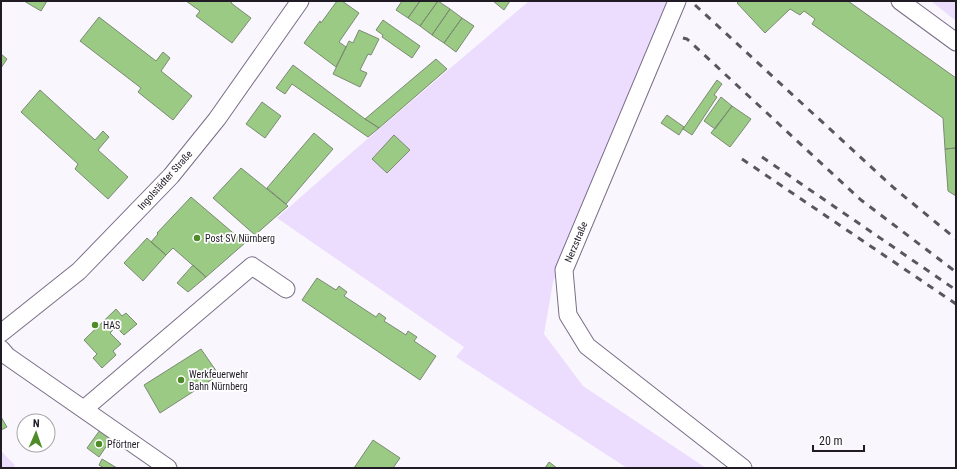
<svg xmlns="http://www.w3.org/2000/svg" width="957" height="469" font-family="'Roboto Condensed',sans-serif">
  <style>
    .green { fill: #ecddff }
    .building { fill: #9bca84; stroke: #7a8a72 }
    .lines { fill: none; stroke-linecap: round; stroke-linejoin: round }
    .minor-casing { stroke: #796d87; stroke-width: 19 }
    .minor { stroke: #fff; stroke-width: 17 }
    .rail { stroke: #5a565f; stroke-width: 3; stroke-dasharray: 7 7; stroke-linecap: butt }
    .poi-dot { fill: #4f8b29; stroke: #fff; stroke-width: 1.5 }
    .labels { text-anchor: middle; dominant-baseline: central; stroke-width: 3.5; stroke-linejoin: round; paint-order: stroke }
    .street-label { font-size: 10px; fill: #201b25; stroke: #fff }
    .poi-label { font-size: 10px; fill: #201b25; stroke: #fff; text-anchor: start }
  </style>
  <rect width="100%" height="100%" fill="#f9f7fd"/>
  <!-- green -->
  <path class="green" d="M529,1H668L553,282L544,334L583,386L706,468H627L456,357L464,347L277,218C360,144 445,73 529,1Z
    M931,1H956V21Z
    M2,452L15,465L13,468H1Z"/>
  <!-- building -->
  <path class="building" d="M24,1H47L41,11Z
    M186,1H232L231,3L251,18L232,43L196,16L200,11Z
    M337,1H342L359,13L339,42L346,47L336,67L304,43L320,21L321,23Z
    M402,1H420L408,18L396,10Z
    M420,1H438L420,26L408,18Z
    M438,1L450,9L432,35L420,26Z
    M493,1H510L504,10Z
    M739,1H848L956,78V148L945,149L943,118L812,24L815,19L804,11L800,15L790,9L765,33L737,3Z
    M450,9L462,18L444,43L432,35Z
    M99,17L156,61L163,52L170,58L161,71L192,96L173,120L138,92L141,88L80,41Z
    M462,18L474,26L456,52L444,43Z
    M383,20L420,46L412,58L382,37L383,35L376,30Z
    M359,30L379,39L371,55L368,54L360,70L367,73L360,87L333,74L349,41L353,43Z
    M1,54L7,59L1,68Z
    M436,59L447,69L379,128L365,119Z
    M293,65L365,119L379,128L368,137L292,84L285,94L276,88Z
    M717,80L722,84L714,95L717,97L692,135L683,129Z
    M40,90L95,140L103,131L109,137L98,150L128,177L108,199L75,169L78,164L21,112Z
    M721,97L732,106L715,129L704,121Z
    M262,102L281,116L265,138L246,124Z
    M732,106L751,119L730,147L711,133Z
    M667,115L684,127L679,135L661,123Z
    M314,133L333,149L286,204L267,188Z
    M394,135L410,150L387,173L372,159Z
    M956,148V196L948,191L945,149Z
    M241,168L288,206L255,235L213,198Z
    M191,197L245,243L206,277L173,248L166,255L151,242L158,234L157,233Z
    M147,238L166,255L143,281L124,263Z
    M193,265L206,277L188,292L177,283Z
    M317,278L336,290L339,286L347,292L344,296L376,317L379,313L386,318L384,321L406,335L408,331L417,337L414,341L436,356L420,380L302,300Z
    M116,309L122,316L126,313L137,324L124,335L116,327L110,333L121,344L113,351L116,355L102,368L93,358L97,354L84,340Z
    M201,349L219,375L160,413L144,385Z
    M1,417L7,427L1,430Z
    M100,430L112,438L99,457L87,448Z
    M373,440L400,458L393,468H354Z
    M102,459L117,468H104L99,465Z
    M549,462L557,468H545Z"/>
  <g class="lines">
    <!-- minor casing -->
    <g class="minor-casing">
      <path id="minor" d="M677,1L564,270L568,315L587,346L743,468
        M900,1L956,42
        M1,333L79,271L171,176L217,119L300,1
        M1,349L7,356L168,468
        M84,409L252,266L286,289"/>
    </g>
    <!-- minor -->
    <use href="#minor" class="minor"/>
    <!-- rail -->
    <path class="rail" d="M695,5L894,188L956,239
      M683,38L687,39L861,200L956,272
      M762,157L956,290
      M742,159L956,304"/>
  </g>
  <!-- markers -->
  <g class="poi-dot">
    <circle cx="197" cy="238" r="4"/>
    <circle cx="95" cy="325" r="4"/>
    <circle cx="181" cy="380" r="4"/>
    <circle cx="99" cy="444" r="4"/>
  </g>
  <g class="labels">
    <!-- street labels -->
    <g class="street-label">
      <text transform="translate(165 180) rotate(-48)">Ingolstädter Straße</text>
      <text transform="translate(576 242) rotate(-67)">Nerzstraße</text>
    </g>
    <!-- poi labels -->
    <g class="poi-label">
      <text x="205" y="238">Post SV Nürnberg</text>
      <text x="103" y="325">HAS</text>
      <text x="189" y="374">Werkfeuerwehr<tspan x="189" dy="12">Bahn Nürnberg</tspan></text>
      <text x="107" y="444">Pförtner</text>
    </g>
  </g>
  <!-- border -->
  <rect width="957" height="469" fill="none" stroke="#201b25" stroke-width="4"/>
  <!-- north arrow -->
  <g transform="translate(36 433) rotate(2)"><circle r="19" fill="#ffffff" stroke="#a6a4a8"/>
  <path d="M0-3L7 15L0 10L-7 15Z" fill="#4f8b29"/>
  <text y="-6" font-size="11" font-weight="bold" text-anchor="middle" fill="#201b25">N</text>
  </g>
  <!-- scale -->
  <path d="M813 445v6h51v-6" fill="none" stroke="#201b25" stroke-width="2"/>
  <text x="819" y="445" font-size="12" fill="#201b25" stroke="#ffffff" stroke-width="3" paint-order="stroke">20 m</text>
</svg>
